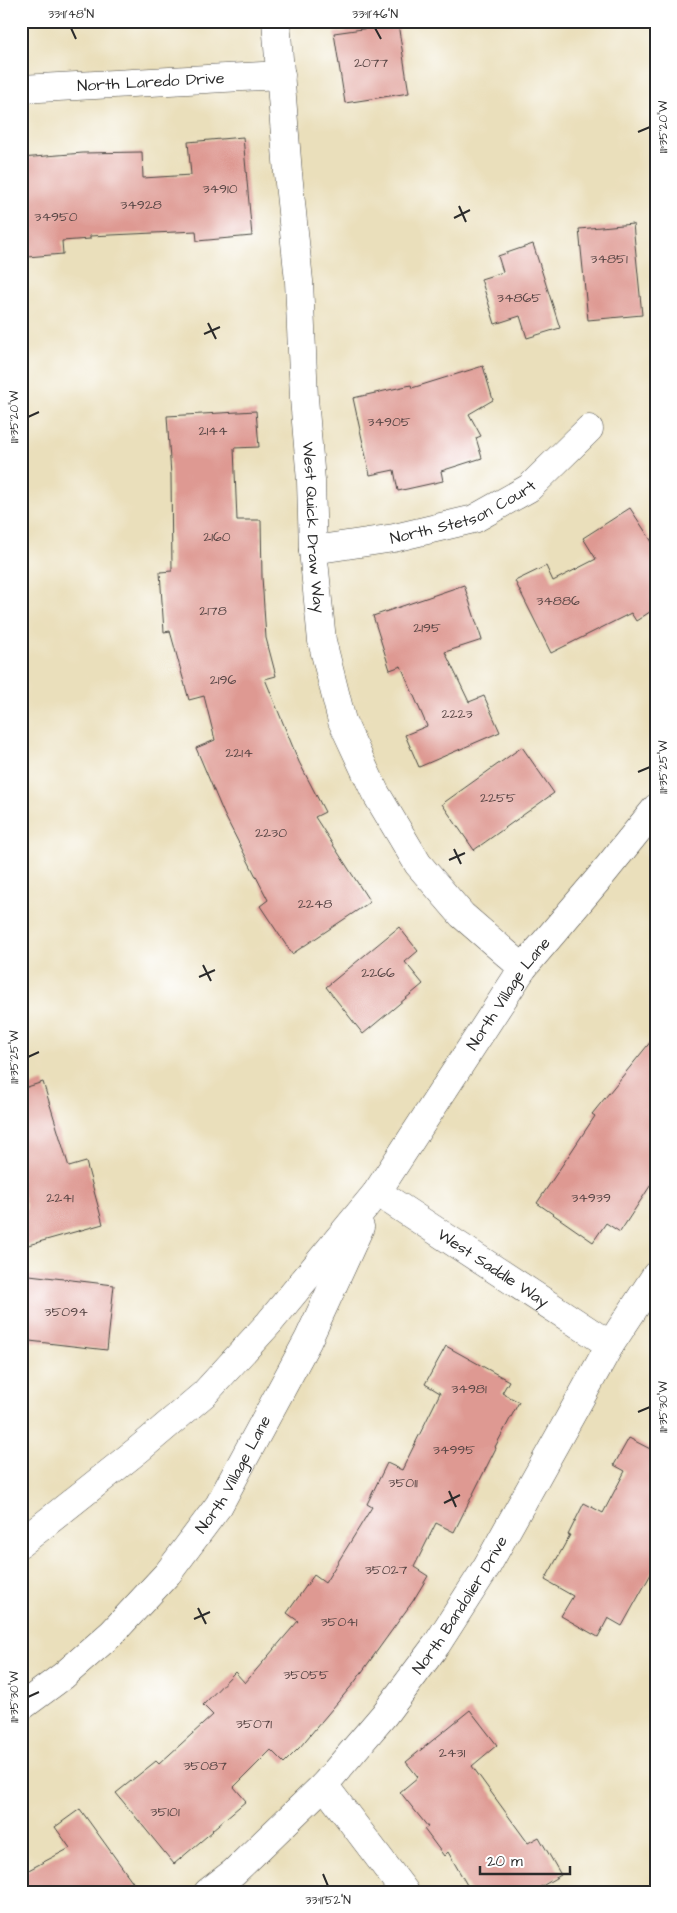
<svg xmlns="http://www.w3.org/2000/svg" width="677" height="1913" font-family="'Architects Daughter',sans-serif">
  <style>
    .building { fill: #de9992 }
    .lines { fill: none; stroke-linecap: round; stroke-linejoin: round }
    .minor-casing { stroke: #484641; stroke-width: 29 }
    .minor { stroke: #fff; stroke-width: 28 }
    .ticks { fill: none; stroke: #2b2b2b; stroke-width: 2 }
    .labels { text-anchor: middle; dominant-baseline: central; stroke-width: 4; stroke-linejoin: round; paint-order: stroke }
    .number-label { font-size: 14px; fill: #584645 }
    .street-label { font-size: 16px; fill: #2b2b2b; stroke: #fff }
    .neatline { fill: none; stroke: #2b2b2b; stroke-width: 2 }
    .ticks-label { font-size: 12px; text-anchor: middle; fill: #2b2b2b }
  </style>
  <rect width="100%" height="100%" fill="#fff"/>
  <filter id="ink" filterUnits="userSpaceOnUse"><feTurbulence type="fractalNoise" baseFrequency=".02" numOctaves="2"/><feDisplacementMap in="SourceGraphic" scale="10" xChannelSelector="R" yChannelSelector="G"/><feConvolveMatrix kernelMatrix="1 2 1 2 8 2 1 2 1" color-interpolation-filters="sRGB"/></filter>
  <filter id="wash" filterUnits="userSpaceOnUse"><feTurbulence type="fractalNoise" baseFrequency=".0096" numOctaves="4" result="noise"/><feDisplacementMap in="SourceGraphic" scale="20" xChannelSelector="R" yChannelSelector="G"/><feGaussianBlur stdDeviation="1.12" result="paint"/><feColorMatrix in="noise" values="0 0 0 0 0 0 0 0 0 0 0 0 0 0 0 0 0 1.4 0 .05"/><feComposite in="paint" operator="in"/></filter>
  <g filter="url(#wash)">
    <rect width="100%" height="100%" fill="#eadfbb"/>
    <g id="blocks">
      <!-- building -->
      <path class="building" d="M398,24L409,93L345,103L334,33Z
        M243,137L252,236L197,241L196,231L90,236V239L62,241L63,254L27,257L21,194V158L83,153L142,152L143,178L191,175L188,142Z
        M633,224L642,315L588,320L579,229Z
        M533,244L560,328L527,338L520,316L495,324L481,279L503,272L498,256Z
        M483,366L493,400L469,414L481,436L476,438L482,458L441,471L443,481L398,491L394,470L370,475L353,398L411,385L412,388Z
        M256,411L259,447L234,448L237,520H261L262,577L266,638L276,676L265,679L299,762L325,812L315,817L370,902L292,954L260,906L268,900L224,814L196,748L215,740L204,696L189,700L170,631L164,632L160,572L172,571L171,475L167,416Z
        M630,508L656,548V608L636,621L631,613L551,653L515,581L546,566L553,581L596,559L583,538Z
        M464,585L482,640L445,652L469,702L484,696L500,732L419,767L405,735L427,726L401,666L390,670L373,616Z
        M522,747L554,793L474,850L442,804Z
        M399,927L418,951L405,962L423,984L363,1034L326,987Z
        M656,1035V1177L620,1232L606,1223L593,1242L537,1203L595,1116L592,1114Z
        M43,1082L69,1167L86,1162L103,1224L21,1247V1211L27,1209L21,1187V1089Z
        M21,1274L114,1285L107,1350L21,1340Z
        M446,1346L509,1381L502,1393L519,1402L495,1447L496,1448L454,1532L436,1523L414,1567L428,1576L413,1601L354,1683L300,1747L284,1763L271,1750L234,1787L246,1801L212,1830L213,1831L174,1864L116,1793L156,1761L159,1764L213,1715L203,1705L235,1672L245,1683L298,1621L287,1613L314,1575L325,1583L372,1507L367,1504L387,1463L402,1470L440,1393L425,1384Z
        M629,1438L656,1452V1565L622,1626L608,1618L598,1637L561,1616L573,1596L545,1580L570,1535H568L584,1503L603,1513L625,1471L614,1465Z
        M470,1710L497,1745L472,1766L528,1843L539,1837L561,1875L532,1892H471L448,1852L444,1856L424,1829L428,1827L400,1792L418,1777L406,1762Z
        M80,1809L140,1892H21V1874L70,1848L55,1827Z"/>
    </g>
  </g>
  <g filter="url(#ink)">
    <use href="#blocks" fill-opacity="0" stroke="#484641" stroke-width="1"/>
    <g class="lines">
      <!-- minor casing -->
      <g class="minor-casing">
        <g id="minor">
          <path id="s1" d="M276,21L288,173L299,281L304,398L311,481L313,550L322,641L342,721L375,792L418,864L462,915L523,968"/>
          <path id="s2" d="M21,89L281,75"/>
          <path id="s3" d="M313,550L394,538L474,519L529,488L589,429"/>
          <path id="s4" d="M377,1192L610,1345"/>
          <path id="s5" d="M21,1543L138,1450L204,1394L269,1323L377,1192L523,968L596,882L656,808"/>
          <path id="s6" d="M21,1707L63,1676L112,1633L168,1573L219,1505L308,1340L360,1227"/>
          <path d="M324,1785L405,1892"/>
          <path id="s7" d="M208,1892L234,1872L324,1785L384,1715L437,1644L487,1566L610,1345L656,1275"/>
        </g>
      </g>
      <!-- minor -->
      <use href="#minor" class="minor"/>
    </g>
  </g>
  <!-- ticks -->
  <path class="ticks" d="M71,28L76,39M375,28L381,39M638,132L650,127M459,206L466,222M454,218L470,210M208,323L216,339M204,334L220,327M28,417L39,412M638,772L650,767M454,849L461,864M449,860L465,853M203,965L211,981M199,977L215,970M28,1057L39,1052M638,1412L650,1407M449,1491L456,1507M444,1503L460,1495M198,1608L206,1624M194,1619L210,1612M28,1697L39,1692M323,1874L328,1886"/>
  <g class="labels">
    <!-- number labels -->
    <g class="number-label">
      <text x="371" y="63">2077</text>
      <text x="220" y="189">34910</text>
      <text x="141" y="205">34928</text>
      <text x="56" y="217">34950</text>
      <text x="609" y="259">34851</text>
      <text x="519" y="298">34865</text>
      <text x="389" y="422">34905</text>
      <text x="213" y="431">2144</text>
      <text x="217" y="537">2160</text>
      <text x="558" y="601">34886</text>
      <text x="213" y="611">2178</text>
      <text x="427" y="628">2195</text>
      <text x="223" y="680">2196</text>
      <text x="457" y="714">2223</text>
      <text x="239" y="753">2214</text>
      <text x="498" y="798">2255</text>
      <text x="271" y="833">2230</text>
      <text x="315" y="904">2248</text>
      <text x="378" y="973">2266</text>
      <text x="60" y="1198">2241</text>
      <text x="591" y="1198">34939</text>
      <text x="66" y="1312">35094</text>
      <text x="469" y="1389">34981</text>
      <text x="454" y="1450">34995</text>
      <text x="403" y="1483">35011</text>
      <text x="386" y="1570">35027</text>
      <text x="339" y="1622">35041</text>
      <text x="306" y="1675">35055</text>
      <text x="254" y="1724">35071</text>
      <text x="452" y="1753">2431</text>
      <text x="205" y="1766">35087</text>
      <text x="165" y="1812">35101</text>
    </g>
    <!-- street labels -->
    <g class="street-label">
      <text stroke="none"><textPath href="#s2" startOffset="130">North Laredo Drive</textPath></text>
      <text stroke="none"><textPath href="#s3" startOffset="156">North Stetson Court</textPath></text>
      <text stroke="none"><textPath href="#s1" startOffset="508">West Quick Draw Way</textPath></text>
      <text stroke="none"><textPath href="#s5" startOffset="740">North Village Lane</textPath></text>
      <text stroke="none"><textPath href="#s4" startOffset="139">West Saddle Way</textPath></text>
      <text stroke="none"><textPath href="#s6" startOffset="318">North Village Lane</textPath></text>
      <text stroke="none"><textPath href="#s7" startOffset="384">North Bandolier Drive</textPath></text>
    </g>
  </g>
  <!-- margin -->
  <rect width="677" height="1913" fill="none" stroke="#fff" stroke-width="55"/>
  <!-- scale -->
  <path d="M480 1866v8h90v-8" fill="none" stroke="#2b2b2b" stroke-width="2.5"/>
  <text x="487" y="1866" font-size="15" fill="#2b2b2b" stroke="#ffffff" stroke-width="4" paint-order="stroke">20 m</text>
  <rect x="28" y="28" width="622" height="1858" class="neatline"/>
  <g class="ticks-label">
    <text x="71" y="18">33°11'48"N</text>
    <text x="375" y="18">33°11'46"N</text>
    <text transform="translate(663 127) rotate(-90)" y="4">111°35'20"W</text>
    <text transform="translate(14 417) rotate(-90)" y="4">111°35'20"W</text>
    <text transform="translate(663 767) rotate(-90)" y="4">111°35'25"W</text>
    <text transform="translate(14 1057) rotate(-90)" y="4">111°35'25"W</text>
    <text transform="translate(663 1407) rotate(-90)" y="4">111°35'30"W</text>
    <text transform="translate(14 1697) rotate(-90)" y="4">111°35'30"W</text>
    <text x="328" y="1904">33°11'52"N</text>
  </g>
</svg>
